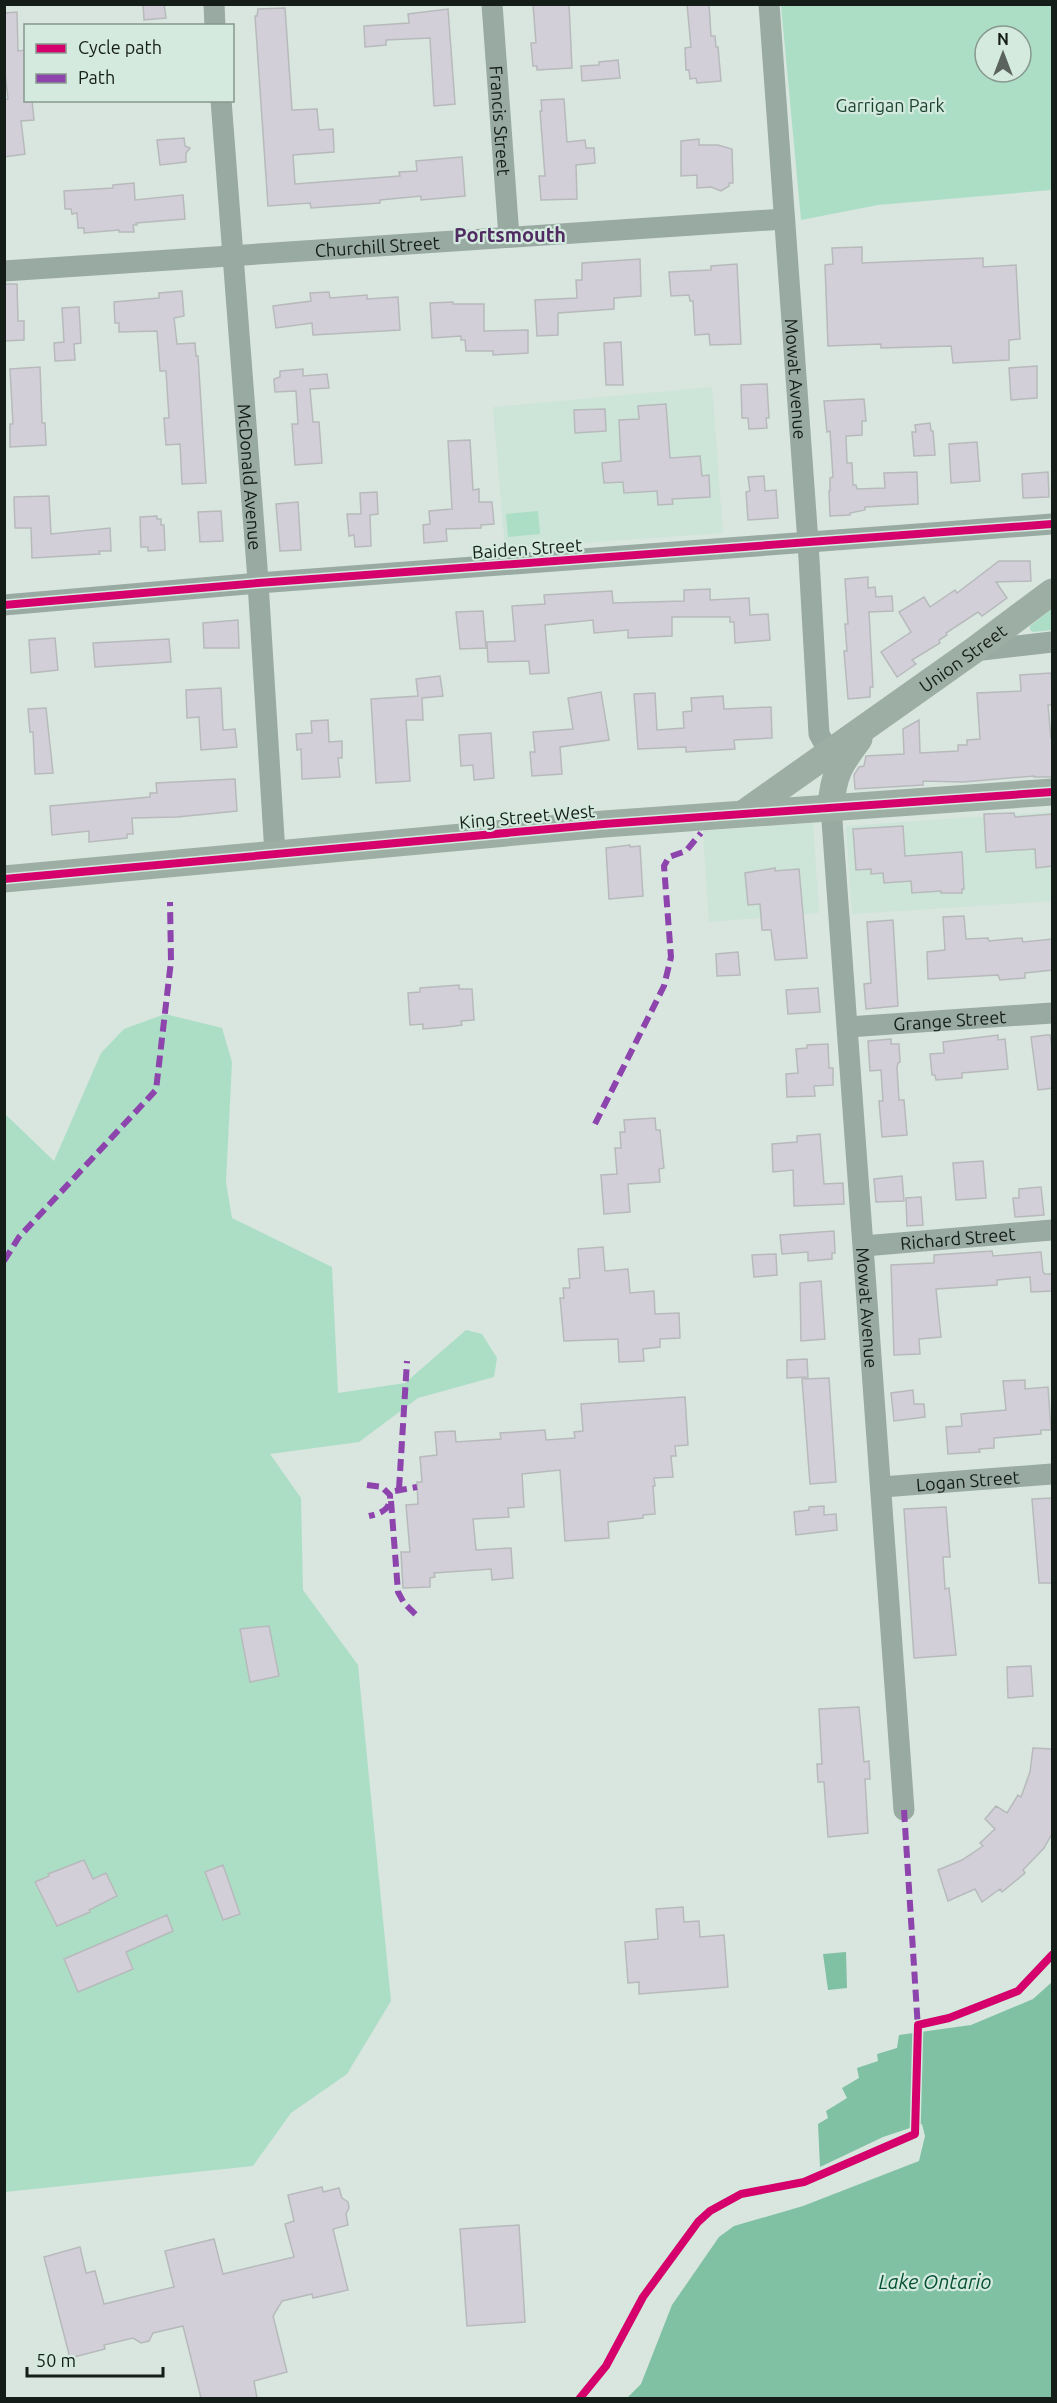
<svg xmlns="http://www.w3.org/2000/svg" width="1057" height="2403" font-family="Ubuntu,sans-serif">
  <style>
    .built { fill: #cde4d8 }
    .green { fill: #acdec6; fill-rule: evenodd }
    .water { fill: #80c1a4 }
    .building { fill: #d2cfd9; stroke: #b7babb; stroke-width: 1.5 }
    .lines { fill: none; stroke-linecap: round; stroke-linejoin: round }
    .minor { stroke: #98aaa2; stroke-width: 21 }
    .major { stroke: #9daea5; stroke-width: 27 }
    .quiet { stroke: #8e44ad; stroke-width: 6; stroke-dasharray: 12 6; stroke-linecap: butt }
    .cycleway-casing { stroke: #d4eade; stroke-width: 11 }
    .cycleway { stroke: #d6006c; stroke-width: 8 }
    .labels { text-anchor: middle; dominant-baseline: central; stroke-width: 4.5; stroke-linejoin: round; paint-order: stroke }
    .park-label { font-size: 18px; fill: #193f2e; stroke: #d4eade }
    .street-label { font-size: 18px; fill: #151d18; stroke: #d4eade }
    .neighbourhood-label { font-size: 20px; font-weight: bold; fill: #4f2b62; stroke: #d4eade }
    .water-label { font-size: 20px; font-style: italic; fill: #065036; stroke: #d4eade }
  </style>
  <rect width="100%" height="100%" fill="#d9e5df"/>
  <!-- built -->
  <path class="built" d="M712,387L723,533L505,548L493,407Z
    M1052,812V901L852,914L846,826Z
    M813,823L819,913L709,922L703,831Z"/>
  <!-- green -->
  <path class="green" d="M781,5H1052V190L878,205L801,220ZM985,36H1021V72H985Z
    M538,511L540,534L508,537L506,514Z
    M1052,609V630L1033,632L1030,630V626Z
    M165,1014L222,1028L232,1062L226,1182L232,1218L332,1267L338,1393L405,1383L466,1330L482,1334L497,1358L494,1377L418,1398L359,1442L270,1454L301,1498L303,1590L358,1665L391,2001L347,2074L291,2113L253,2166L5,2192L4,1113L54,1161L101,1053L124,1029Z"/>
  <!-- water -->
  <path class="water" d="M846,1952L847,1988L828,1990L823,1954Z
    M1052,1982V2398H627L641,2384L672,2305L719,2237L734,2226L803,2206L919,2161L925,2136L922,2124L883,2137L820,2167L818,2124L828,2118L826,2111L847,2098L842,2088L859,2078L857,2068L878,2061L877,2054L897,2048L899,2035L971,2025L1033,1999Z"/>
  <!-- building -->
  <path class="building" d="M143,4H164L166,18L144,20Z
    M533,4H569L572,68L537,70V66H533L531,43H536Z
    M687,4H709L711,36H715L716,47H718L721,81L697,83L696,78L690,79L689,70H686L685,48L691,47Z
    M285,8L292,110L317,109L319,130L333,129L334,152L293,155L295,184L400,176L399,172L417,171L416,161L462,157L465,196L421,200V196L380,200V203L311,208L310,203L268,206L255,16H257L258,9Z
    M448,9L455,104L434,106L430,38L386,40V45L365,47L364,26L409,23L408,14Z
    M17,12L18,51L26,50V100H32L34,120L21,121L25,154L4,157V100L8,99L4,65V13Z
    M618,60L620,78L582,81L581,66L599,65V62Z
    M564,99L567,142L585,140L586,148H594L595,163L576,165L577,199L541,200L539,176H545L540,111H542L541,100Z
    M184,138L185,146L190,148L186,153V162L160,165L157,140Z
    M699,139V145H718L732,149L733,183H729V186L721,191L711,187L697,188V175L681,176V141Z
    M134,183L135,200L183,195L185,219L136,223L137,225H133L134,232H119V230L84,233V228H78L77,213L72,214L71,209H65L64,191L113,188V185Z
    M862,247V263L983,258V267L1016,265L1020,339L1009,340V360L953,363L951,346L881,348V344L828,346L825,265L833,264L832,248Z
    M640,259L641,296L614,298V309L558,313V335L537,336L535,300L577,298L576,280H582V263Z
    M737,264L741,344L710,345L709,334L695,335L693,301H690L689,295L671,296L669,272L711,270V266Z
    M4,284H17L18,321H24V340L4,341Z
    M182,291L184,316L174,318L177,344L195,343L196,356H198L206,483L182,484L180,444L166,445L164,418H169L166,371H160L157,331L119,332V323H115L114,302L159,298V293Z
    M329,292L330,298L367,295V299L398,297L400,330L313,335L312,323L276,328L273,306L311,301L310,293Z
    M453,302V304H484V331L528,330V353L493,355V351H466L465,340H461V336L432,338L430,303Z
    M79,307L81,343L74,344L75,360L55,361L54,343L64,342L62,308Z
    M621,342L623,385H606L604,343Z
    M1037,366V398L1011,400L1009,368Z
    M40,367L42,423H45L46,445L10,447V424H13L10,369Z
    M303,369V376L327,374L329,388L310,389L313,422H319L322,463L295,465L292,424H298L296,391L275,392L274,379L280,377V371Z
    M767,384L769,418H766L767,428L749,429L748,418H742L741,385Z
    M864,399L866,421H862V435L846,436L847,463H852L853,485H856L857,489L885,488L884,473L917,472L918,504L865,507V510L850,513V515L830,516L829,491H830V478L833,477L830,431L827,432L824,401Z
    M666,404L670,458L700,456L702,476L709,475L710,497L672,499L673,504L658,505L657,491L624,493L623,482L604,483L602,463L621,461L619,420L639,419L638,406Z
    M605,409L606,431L575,433L574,410Z
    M930,423L931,431H933L935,455L914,456L912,432H916L915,425Z
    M470,440L473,490L479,489V502H492L494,524L481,525V528L446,529L447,541L424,543L423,525L430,524L429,511L452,509L448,441Z
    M977,442L980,481L951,483L949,444Z
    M1048,472L1049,497L1023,498L1022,474Z
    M764,476L765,491L776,490L778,518L748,520L746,492L750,491L748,477Z
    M377,492L378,514L370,515L371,546L355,547L354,535L349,536L347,514H361L360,493Z
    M49,496L51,534L110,528L111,551H99L100,554L32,558L31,528H15L14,497Z
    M298,502L301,550L280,551L276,504Z
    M221,511L223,541L200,542L198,512Z
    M157,516V519H161V525H164L165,550L148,551V547H141L140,517Z
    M999,561H1030L1031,581L996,582L1007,598L982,616L978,612L946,633L947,635L939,640L940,643L912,660L916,664L897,677L881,652L911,632L899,612L924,597L930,607L955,590L957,593Z
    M868,577V588L875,587L876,597L892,596L893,611L869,612L873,687H870V697L848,699L844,651H847L845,624H848L845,579Z
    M710,589V600L749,598L750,615L768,614L770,640L735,643L734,622H730V617H672V636L628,638V630L594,633L593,620L545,625L549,673L530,674L529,661L488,662L487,642L515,641L512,606L545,604L544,595L612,591L613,603L684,601V590Z
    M483,611L486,648L460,649L456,612Z
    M238,620L239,648H204L203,623Z
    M55,638L58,670L31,673L29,640Z
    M169,639L171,662L95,667L93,643Z
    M1051,673L1053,705H1048L1051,738H1053V777H1034V776L963,782L923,781V785L855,789L854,775L859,767L864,766L866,756L904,754L903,729L919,720L920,753L958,751V745H967V740L980,739L977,693L1021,691L1020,675Z
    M440,676L443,696L422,698L423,720H406L410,781L376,783L371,699L418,696L416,679Z
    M221,688L223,730L235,729L237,747L201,750L199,717L187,718L186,690Z
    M601,692L609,740L560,747L562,774L532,776L530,752H535L533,732L573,729L568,698Z
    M655,693L657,730L684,728L683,712L692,711L691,698L723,696L724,709L771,707L772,738L734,740L735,749L686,752V747L638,749L634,694Z
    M46,708L53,773L35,774L33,732H30L28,709Z
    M328,720L329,742L342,741V758H338L340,777L302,779L301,749L297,750L296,734L312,733L311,721Z
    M491,733L494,778L474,780L473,765L461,766L459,735Z
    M235,779L237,811L177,817L132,818L133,834H127V838L89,842V831L52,835L50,806L150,797V793H157L156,783Z
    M1014,813L1015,817L1053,814V866L1036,868L1035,849L986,852L984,814Z
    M903,826L905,856L962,852L964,889H962V893H941V891L912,893L911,881L884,883L883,873L871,874V869L856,870L853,829Z
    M630,845V847L640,846L643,896L609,899L606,848Z
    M775,868V871L799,869L807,958L775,960L771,930H762L760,904L748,905L745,873Z
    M964,916L966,939L988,938L989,941L1022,938L1023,942L1053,939V970L1025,973V978L1000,980L998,975L928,979L927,952L945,950L943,917Z
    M893,920L898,1006L866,1009L864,984L871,983L867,922Z
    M738,952L740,975L717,976L716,954Z
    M459,985V989H472L474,1020L461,1021L462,1025L447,1027L423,1029V1024L410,1025L408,993L420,992V988Z
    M818,988L820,1012L788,1014L786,990Z
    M998,1035V1040L1005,1039L1008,1069L962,1073V1078L936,1080L935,1075H932L930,1054L944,1053L943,1042Z
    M1047,1035H1050L1053,1052V1088L1038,1090L1031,1037Z
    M891,1039V1044H899L900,1062L898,1063L897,1067L899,1100H904L907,1135L882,1137L879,1101H883L881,1070L870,1071L868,1041Z
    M828,1044L829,1068H833V1085L814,1086L815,1096L787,1097L786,1074L798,1073L796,1049L807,1048V1045Z
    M655,1118L656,1130H660L664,1168L659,1169L660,1182L628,1184L630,1212L604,1214L601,1175L617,1174L615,1148H621L620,1132H625L624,1120Z
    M820,1134L824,1184L843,1183L844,1204L794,1206L793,1170L773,1172L772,1144L797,1142V1136Z
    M983,1161L986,1198L956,1200L953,1163Z
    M902,1176L904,1201L876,1202L874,1179Z
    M1041,1187L1044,1215L1015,1217L1013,1198H1019V1189Z
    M921,1197L923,1225L907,1226L906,1198Z
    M834,1231L835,1253H832V1259L808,1261V1252L782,1254L780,1235Z
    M603,1247L605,1271L628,1269L630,1293L654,1291L655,1314L679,1313L680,1338L660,1339V1347L643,1349L644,1361L619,1362L618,1339L564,1341L560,1298H564L563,1288H570L569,1279L580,1278L578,1249Z
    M992,1251L993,1256L1041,1252L1043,1272L1045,1274H1053V1291L1031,1292L1030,1277L997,1280V1285L936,1289L941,1337L919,1339L920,1354L894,1355L891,1265L934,1263V1255Z
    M776,1254L777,1275L754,1277L752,1255Z
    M821,1281L825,1339L801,1341L800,1283Z
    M807,1359L808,1377L787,1378V1360Z
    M829,1378L836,1482L810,1484L802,1379Z
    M1025,1380V1389L1048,1387L1051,1430H1041V1434L994,1438V1448L979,1449L980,1452L948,1454L946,1427L962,1426L961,1414L1006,1410L1003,1381Z
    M913,1390L914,1404H924L925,1417L894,1421L891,1393Z
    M685,1397L688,1445L675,1446L676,1456H671L673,1477L654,1478L655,1486H653L655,1514L643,1515V1518L608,1522L609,1538L565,1541L560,1470L522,1474L524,1507L508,1508L509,1517L473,1519L476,1550L511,1548L513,1578L492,1580L491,1569L434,1573L435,1577L430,1578V1587L403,1588L401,1552H410L406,1505L418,1504L417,1482H422L420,1457L437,1455L435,1432L455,1431L456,1442L501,1439L500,1433L545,1430L546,1440L575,1438L574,1432L583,1431L581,1404Z
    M1053,1498V1583H1039L1032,1499Z
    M824,1506V1515L836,1514L837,1530L796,1535L794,1512L809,1510V1507Z
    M946,1507L950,1557H943L945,1589L949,1588L956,1655L914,1658L904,1509Z
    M269,1626L279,1676L250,1682L240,1629Z
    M1031,1666L1033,1696L1008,1698L1007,1667Z
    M859,1707L864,1762L869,1761L870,1779H865L868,1833L828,1837L824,1782H818L817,1764H822L819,1709Z
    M1033,1748L1053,1749V1832L1044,1848L1023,1870L1025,1873L1002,1892L1000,1889L982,1902L975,1889L948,1901L938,1870L962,1860L983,1846L980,1843L995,1829L985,1819L996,1806L1007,1813L1018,1795L1021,1797L1030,1772Z
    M84,1860L93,1879L106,1873L117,1896L89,1910L90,1912L57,1926L35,1882L49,1876L48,1874Z
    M223,1865L240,1914L223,1920L205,1872Z
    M683,1907L684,1922L699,1921L700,1937L724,1935L728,1987L639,1994V1982L628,1983L625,1942L658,1939L656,1909Z
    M167,1915L173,1931L126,1952L133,1969L78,1992L64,1959Z
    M322,2187L323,2192L339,2188L342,2198L348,2202L349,2208L346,2214L348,2225L333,2229L348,2290L313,2298L312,2294L282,2301L273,2316L287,2372L254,2381L257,2398H201L183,2326L153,2333L149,2341L141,2343L133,2338L104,2345L105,2349L70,2358L44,2257L80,2247L86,2273L95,2271L104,2304L174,2287L165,2251L214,2239L223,2274L294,2257L285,2224L294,2221L288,2195Z
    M519,2225L525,2322L467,2326L460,2229Z"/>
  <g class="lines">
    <!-- minor -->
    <g class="minor">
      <path d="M214,4L215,26"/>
      <path id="s1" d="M492,4L509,237"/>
      <path id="s2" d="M769,4L808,542L819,734L829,752"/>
      <path id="s3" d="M221,100L257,567L275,854"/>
      <path id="s4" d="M4,271L784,219"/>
      <path d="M4,605L258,583L1052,524"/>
      <path d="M973,651L1052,642"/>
      <path id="s5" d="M831,807L904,1810"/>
      <path id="s6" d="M848,1027L1052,1013"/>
      <path id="s7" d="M864,1246L1052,1230"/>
      <path id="s8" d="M882,1487L1052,1474"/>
    </g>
    <!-- major -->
    <g class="major">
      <path d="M831,807C833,775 840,764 859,739"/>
      <path id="s9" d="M744,813L973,651L1052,592"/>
      <path d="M4,879L604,824L1052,792"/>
    </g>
    <!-- quiet -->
    <path class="quiet" d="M595,1124L664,986L671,957L664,866L669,857L686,851L701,833
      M4,1261L19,1237L156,1090L171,961L170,902
      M367,1485L382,1487L390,1495C391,1510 381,1513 369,1516
      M399,1489L407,1361
      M395,1491L417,1487
      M391,1501L398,1592L404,1603L418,1617
      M904,1810L918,2029"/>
    <!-- cycleway casing -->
    <g class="cycleway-casing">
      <path id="cycleway" d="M4,605L258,583L1052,524
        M4,879L604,824L1052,792
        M580,2398L606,2366L643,2297L698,2222L710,2211L741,2194L804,2182L915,2134L918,2025L949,2018L1018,1991L1052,1955"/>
    </g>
    <!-- cycleway -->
    <use href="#cycleway" class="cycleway"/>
  </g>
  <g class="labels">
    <!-- park labels -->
    <g class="park-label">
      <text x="890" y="105">Garrigan Park</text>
    </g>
    <!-- street labels -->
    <g class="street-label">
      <text stroke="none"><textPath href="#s1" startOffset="117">Francis Street</textPath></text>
      <text stroke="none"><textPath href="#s4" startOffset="374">Churchill Street</textPath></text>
      <text stroke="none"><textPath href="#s2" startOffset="376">Mowat Avenue</textPath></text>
      <text stroke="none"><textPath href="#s3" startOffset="378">McDonald Avenue</textPath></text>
      <text transform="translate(527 548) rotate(-4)">Baiden Street</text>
      <text stroke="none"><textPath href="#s9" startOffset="268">Union Street</textPath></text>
      <text transform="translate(527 816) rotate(-5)">King Street West</text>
      <text stroke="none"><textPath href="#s6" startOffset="102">Grange Street</textPath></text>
      <text stroke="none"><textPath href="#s7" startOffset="94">Richard Street</textPath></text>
      <text stroke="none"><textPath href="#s5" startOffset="502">Mowat Avenue</textPath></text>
      <text stroke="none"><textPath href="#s8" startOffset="86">Logan Street</textPath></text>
    </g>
    <!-- neighbourhood labels -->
    <g class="neighbourhood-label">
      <text x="510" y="234">Portsmouth</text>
    </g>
    <!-- water labels -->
    <g class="water-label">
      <text x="935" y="2281">Lake Ontario</text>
    </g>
  </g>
  <!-- border -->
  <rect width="1057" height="2403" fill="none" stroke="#151d18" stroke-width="12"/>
  <!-- legend -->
  <rect x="24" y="24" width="210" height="78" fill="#d4eade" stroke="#88988f" stroke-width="1.5"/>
  <rect x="36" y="44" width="30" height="9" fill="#d6006c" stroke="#88988f" stroke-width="1.5"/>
  <text x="78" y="54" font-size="18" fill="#151d18">Cycle path</text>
  <rect x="36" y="74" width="30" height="9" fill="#8e44ad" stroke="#88988f" stroke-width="1.5"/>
  <text x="78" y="84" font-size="18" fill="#151d18">Path</text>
  <!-- north arrow -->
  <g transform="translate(1003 54)"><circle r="28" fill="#d4eade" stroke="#88988f" stroke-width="1.5"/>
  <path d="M0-4.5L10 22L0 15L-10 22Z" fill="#5a635e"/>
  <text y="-9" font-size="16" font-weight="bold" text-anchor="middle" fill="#151d18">N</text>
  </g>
  <!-- scale -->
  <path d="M27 2367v9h136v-9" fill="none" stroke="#151d18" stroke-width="3"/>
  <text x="36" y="2367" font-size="18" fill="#151d18" stroke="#d4eade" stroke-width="4.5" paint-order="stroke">50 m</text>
</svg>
